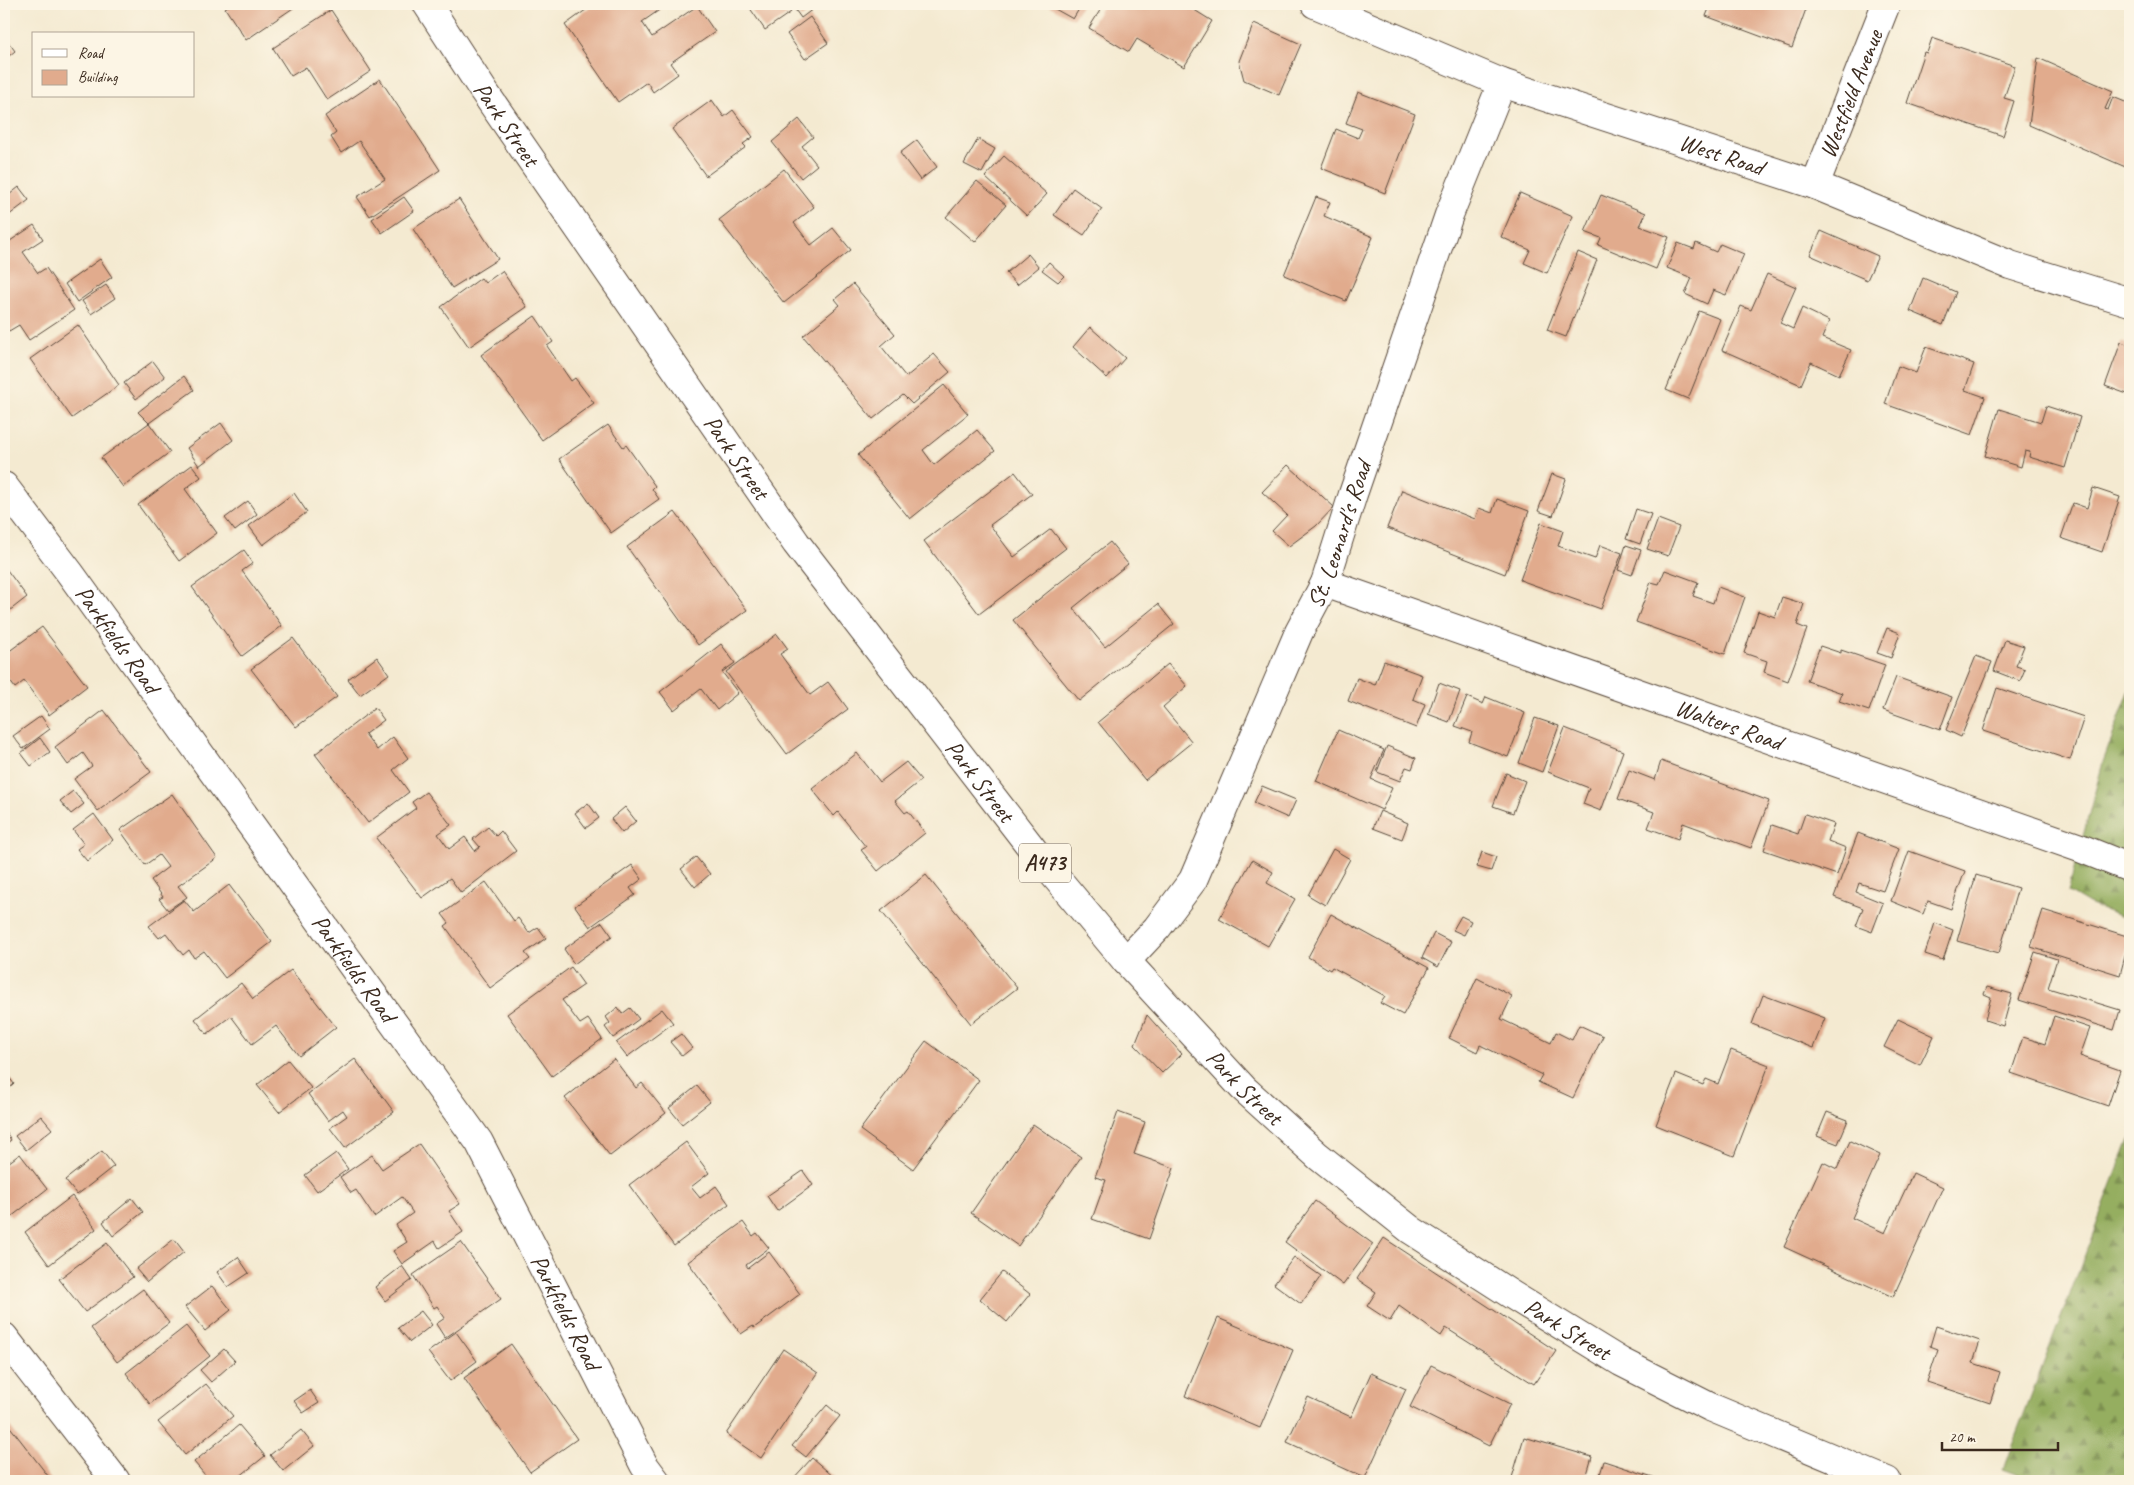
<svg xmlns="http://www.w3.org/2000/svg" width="2134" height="1485" font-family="Caveat,sans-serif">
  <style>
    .forest { fill: url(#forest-firs); stroke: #686c3f }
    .building { fill: #e1ab8d }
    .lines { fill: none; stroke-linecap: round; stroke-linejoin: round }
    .minor-casing { stroke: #574739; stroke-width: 30 }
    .major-casing { stroke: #574739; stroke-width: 30 }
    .minor { stroke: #fff; stroke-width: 28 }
    .major { stroke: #fff; stroke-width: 28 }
    .labels { text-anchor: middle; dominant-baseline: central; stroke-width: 5; stroke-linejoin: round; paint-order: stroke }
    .shield { fill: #fcf5e5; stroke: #75675a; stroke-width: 1 }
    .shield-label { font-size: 22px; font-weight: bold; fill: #3b2a1e }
    .street-label { font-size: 24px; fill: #3b2a1e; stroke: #fcf5e5 }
  </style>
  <defs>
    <pattern id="forest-firs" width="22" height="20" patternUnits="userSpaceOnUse" patternTransform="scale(1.25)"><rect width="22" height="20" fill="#95ae60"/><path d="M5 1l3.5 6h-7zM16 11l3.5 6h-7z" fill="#7b8e4f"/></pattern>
  </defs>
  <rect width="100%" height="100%" fill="#fcf5e5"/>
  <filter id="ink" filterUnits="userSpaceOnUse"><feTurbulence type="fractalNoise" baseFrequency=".02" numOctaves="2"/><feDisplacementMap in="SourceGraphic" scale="10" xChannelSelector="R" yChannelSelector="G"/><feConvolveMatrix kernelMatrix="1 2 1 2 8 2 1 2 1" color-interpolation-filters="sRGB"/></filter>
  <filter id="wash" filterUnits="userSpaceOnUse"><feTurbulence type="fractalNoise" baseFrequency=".0096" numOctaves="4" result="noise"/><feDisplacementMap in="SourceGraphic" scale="20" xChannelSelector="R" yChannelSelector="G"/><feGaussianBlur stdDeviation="1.12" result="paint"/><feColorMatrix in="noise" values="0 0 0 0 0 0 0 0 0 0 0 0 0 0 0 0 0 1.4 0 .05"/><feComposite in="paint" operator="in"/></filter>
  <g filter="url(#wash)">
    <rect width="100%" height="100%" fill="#f4ead1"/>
    <!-- forest -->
    <path class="forest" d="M2130,689V920L2088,904L2068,892L2103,762Z
      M2130,1137V1481H2036L2003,1469Z"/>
    <g id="blocks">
      <!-- building -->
      <path class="building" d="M231,4H299L246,40L225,8Z
        M594,4H668L642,22L652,37L697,6L715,32L670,63L678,74L653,92L647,82L618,102L565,25Z
        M747,4H786L791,12L765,30Z
        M791,4H809L813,9L801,18Z
        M1046,4H1082L1073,19Z
        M1104,4H1189L1188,6L1212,21L1184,67L1137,39L1129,52L1089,28Z
        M1711,4H1792L1806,9L1792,48L1706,16Z
        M331,10L371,71L327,100L306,67L291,76L273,48Z
        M810,17L828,43L805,59L787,34Z
        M1254,23L1301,44L1279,95L1244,80L1239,61Z
        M4,36L15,51L4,60Z
        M1932,38L2015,66L2004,98L2014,101L2003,136L1907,103L1924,52L1927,53Z
        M2038,58L2113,91L2105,109L2108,110L2113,97L2130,104V169L2029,125Z
        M380,79L440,170L370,216L357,197L385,179L359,141L341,153L331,137L336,133L325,116Z
        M1358,92L1415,114L1385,193L1321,168L1336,129L1358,138L1362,129L1346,123Z
        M712,100L724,117L733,110L753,137L743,144L746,147L706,176L672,129Z
        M799,119L813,137L802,146L817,165L801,178L772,142Z
        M978,139L995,149L982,173L964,164Z
        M917,140L937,167L920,180L900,153Z
        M1004,156L1047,194L1027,216L985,177Z
        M784,169L814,207L794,223L811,245L833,228L851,250L784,303L719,220Z
        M977,181L1006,205L975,242L946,217Z
        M19,187L29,200L4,219V199Z
        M1073,188L1102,209L1084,235L1054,215Z
        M1520,193L1573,216L1547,273L1524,263L1530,250L1501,237Z
        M1601,195L1646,213L1640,226L1669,237L1656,269L1598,245L1601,238L1585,232Z
        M404,197L414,211L382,233L372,219Z
        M1316,197L1330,202L1324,216L1373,237L1346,301L1284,275Z
        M459,199L498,259L452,288L413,229Z
        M34,225L43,239L23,252L38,273L46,268L74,310L29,340L19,325L9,331L4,324V245Z
        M1821,231L1878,256L1867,280L1810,255Z
        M1678,243L1694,249L1696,243L1716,252L1720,244L1744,254L1726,295L1713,290L1707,304L1685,294L1692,278L1667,268Z
        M1578,252L1597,260L1566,337L1547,330Z
        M1028,254L1039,267L1017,285L1006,273Z
        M100,259L112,277L77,302L65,284Z
        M1049,262L1064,276L1058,282L1042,270Z
        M502,271L527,307L469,347L441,307L481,278L485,283Z
        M1767,274L1796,287L1780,323L1793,329L1802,308L1829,321L1822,338L1851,350L1839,375L1811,362L1801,385L1722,350L1741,306L1751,310Z
        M1923,278L1956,292L1943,325L1910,311Z
        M853,284L895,334L881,346L906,377L934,354L950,372L912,404L903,395L873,419L803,336L840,305L835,299Z
        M106,285L115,298L91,314L82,301Z
        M1699,311L1720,319L1688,399L1666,390Z
        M535,316L553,342L547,346L571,381L575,378L594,403L542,440L481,355Z
        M78,325L119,385L72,418L30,359Z
        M1090,327L1125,358L1107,378L1073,347Z
        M2121,342L2130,345V395L2105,386Z
        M1926,347L1974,364L1965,390L1985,397L1972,435L1885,404L1898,366L1916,373Z
        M153,361L165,377L136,399L124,383Z
        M184,376L194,390L149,423L138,412Z
        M944,385L968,414L923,450L934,465L977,430L995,451L910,519L858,455Z
        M2046,406L2080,417L2065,468L2029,457L2030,452L2025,451L2021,467L1985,456L1999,409L2041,422Z
        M149,423L170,452L123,487L101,458Z
        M221,423L233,440L199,466L187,448Z
        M608,425L623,447L626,445L655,486L652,489L659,499L611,533L559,459Z
        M192,465L201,477L185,489L217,533L179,561L138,505Z
        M1288,465L1334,507L1316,526L1289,546L1272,531L1287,515L1262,492Z
        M1015,472L1032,494L990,525L1014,557L1051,529L1066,548L979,614L924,541Z
        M1552,474L1566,479L1553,516L1538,511Z
        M2093,488L2120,497L2102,552L2061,538L2073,503L2087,508Z
        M1402,490L1475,519L1479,508L1492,513L1497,499L1529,511L1505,574L1387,528Z
        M294,493L307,512L263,545L249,526Z
        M248,501L257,514L235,531L225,518Z
        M1636,509L1651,514L1640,544L1626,539Z
        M675,512L747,610L698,645L627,547Z
        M1658,519L1679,527L1668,556L1647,549Z
        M1541,523L1563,531L1558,546L1595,559L1600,545L1622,553L1601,609L1520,580Z
        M1110,542L1128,564L1073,608L1105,647L1158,604L1174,624L1079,701L1013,620Z
        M1626,545L1641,550L1632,575L1618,570Z
        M244,550L253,563L242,571L282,626L242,656L192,587Z
        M4,566L27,597L4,615Z
        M1665,570L1698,582L1693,596L1713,603L1718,587L1745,597L1725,654L1636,622L1651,582L1659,584Z
        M1782,597L1804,604L1797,625L1807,629L1788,681L1764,672L1767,661L1744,653L1758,611L1775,617Z
        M42,627L87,686L49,715L24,681L15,688L4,673V655Z
        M1887,628L1900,633L1891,658L1877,653Z
        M777,634L788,649L780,654L810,695L828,682L848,709L787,754L726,672Z
        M293,638L337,697L296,727L251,669Z
        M2005,640L2024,646L2016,666L2025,669L2020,681L1994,671Z
        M721,644L735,663L722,672L738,693L717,710L701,689L674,710L660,692Z
        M1820,646L1841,653V650L1885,665L1869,711L1839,701L1842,693L1807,681Z
        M1976,656L1992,662L1961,737L1946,730Z
        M377,657L389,674L360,695L348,679Z
        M1384,661L1422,675L1413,699L1425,704L1416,728L1348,701L1357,678L1375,685Z
        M1168,664L1187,686L1163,707L1192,742L1145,780L1098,722Z
        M1896,677L1952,697L1940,730L1883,710Z
        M1439,683L1460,691L1449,722L1428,714Z
        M1997,688L2084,717L2070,760L1983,731Z
        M1467,697L1483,704L1486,697L1525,713L1508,757L1469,742L1472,732L1455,726Z
        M375,708L384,720L365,734L377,750L393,737L408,758L393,770L409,792L368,823L315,754Z
        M104,710L151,772L98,811L74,779L92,766L83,753L68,765L55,747Z
        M41,716L50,729L23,749L13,736Z
        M1535,718L1559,726L1542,772L1519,763Z
        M1565,728L1623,751L1601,811L1583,804L1589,788L1548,772Z
        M1338,730L1384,750L1371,779L1392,788L1382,810L1316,781Z
        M40,738L50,752L31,766L21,753Z
        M1387,746L1416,758L1412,769L1406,767L1400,781L1377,772Z
        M857,753L880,782L906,762L921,780L895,801L905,813L908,811L925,833L878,871L861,850L866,847L838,812L834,816L812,789Z
        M1661,761L1769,801L1751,848L1683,823L1678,839L1648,828L1654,812L1618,799L1629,770L1655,780Z
        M1506,773L1525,781L1513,813L1493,806Z
        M1262,786L1296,800L1288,818L1254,803Z
        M73,791L84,804L71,814L60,801Z
        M426,792L451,825L438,834L449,849L465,837L475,851L480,847L473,839L488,827L496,836L501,831L516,851L461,893L450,878L422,898L376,838L416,808L412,802Z
        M172,794L217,858L178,886L187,897L168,910L159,899L163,897L151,880L168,867L159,855L145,865L120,830Z
        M588,803L599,818L586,828L575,813Z
        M625,807L636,821L622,833L611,819Z
        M1380,811L1408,823L1402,839L1373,828Z
        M94,814L113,840L87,861L77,849L84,844L73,830Z
        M1805,814L1834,824L1828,841L1846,848L1837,875L1764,850L1772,825L1798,834Z
        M1858,833L1899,849L1883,891L1859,883L1856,892L1883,903L1872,932L1856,926L1863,908L1834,897Z
        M1333,849L1350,859L1325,905L1308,895Z
        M1909,851L1965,871L1951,909L1928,901L1923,914L1891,901Z
        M1482,852L1496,857L1491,871L1477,867Z
        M696,857L710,874L695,887L681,869Z
        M1252,860L1273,872L1267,883L1295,899L1268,946L1219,919Z
        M632,865L642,879L630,888L635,895L590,927L575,906Z
        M926,875L1017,988L971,1024L881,911Z
        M1976,875L2018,888L1999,953L1957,941Z
        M486,882L514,921L518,918L529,933L538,927L546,938L525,953L530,959L490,988L445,926L449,923L442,914Z
        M229,885L272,942L225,978L204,951L194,958L189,950L183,955L166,933L159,938L149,926L184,900L194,912Z
        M2043,910L2130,937L2120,975L2031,947Z
        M1331,914L1429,968L1403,1015L1380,1003L1385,996L1332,967L1330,970L1308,957Z
        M1461,916L1471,921L1464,935L1453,930Z
        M602,922L612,936L574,964L564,949Z
        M1935,923L1953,930L1943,960L1925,954Z
        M1434,933L1451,942L1438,967L1422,958Z
        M2035,952L2057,959L2048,988L2120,1010L2114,1030L2019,1000Z
        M571,967L584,985L562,1000L580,1024L588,1019L602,1039L552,1076L507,1014Z
        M291,970L336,1027L299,1056L276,1026L252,1044L231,1016L207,1034L195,1019L241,983L253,999Z
        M1477,978L1512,996L1501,1019L1551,1043L1556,1032L1572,1040L1579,1025L1603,1036L1573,1098L1538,1082L1542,1075L1480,1045L1477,1052L1449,1038Z
        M1987,987L2012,994L2003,1026L1985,1020L1991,997L1984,994Z
        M1763,995L1825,1018L1813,1048L1752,1024Z
        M618,1007L622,1014L630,1008L639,1019L613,1038L605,1027L610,1023L606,1017Z
        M662,1009L673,1023L627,1057L616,1043Z
        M1147,1015L1182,1054L1162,1073L1135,1045Z
        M2054,1016L2090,1028L2080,1056L2120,1070L2108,1106L2011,1073L2023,1037L2045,1044Z
        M1898,1019L1934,1036L1920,1065L1884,1047Z
        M681,1034L692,1048L682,1056L670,1042Z
        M926,1041L979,1080L913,1169L860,1130Z
        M1731,1050L1769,1065L1734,1156L1656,1125L1676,1074L1703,1085L1706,1079L1718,1084Z
        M355,1059L394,1112L345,1148L330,1128L347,1116L343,1110L328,1121L308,1094Z
        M614,1059L636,1088L642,1083L666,1113L610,1156L565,1098Z
        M288,1060L311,1088L279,1112L257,1085Z
        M4,1070L14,1084L4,1093Z
        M697,1086L710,1102L682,1124L669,1108Z
        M1118,1112L1145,1122L1134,1154L1174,1168L1149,1239L1092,1219L1106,1180L1095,1177Z
        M1827,1112L1848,1120L1838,1144L1817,1136Z
        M41,1116L52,1129L26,1150L15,1136Z
        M1033,1124L1081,1157L1018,1246L971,1213Z
        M4,1129L11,1140L4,1145Z
        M1850,1141L1880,1155L1852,1218L1885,1233L1913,1173L1943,1187L1893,1297L1784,1247L1823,1162L1837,1169Z
        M686,1142L709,1173L691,1187L700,1198L716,1186L729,1204L674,1246L629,1185Z
        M419,1144L460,1204L449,1211L463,1232L439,1248L435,1241L402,1264L393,1251L407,1242L396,1225L413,1213L402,1197L374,1217L356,1190L351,1193L340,1177L372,1155L382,1169Z
        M102,1151L114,1166L77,1195L65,1180Z
        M336,1153L348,1169L317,1191L305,1175Z
        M20,1154L47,1189L11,1217L4,1208V1166Z
        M803,1171L813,1185L777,1211L767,1196Z
        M72,1196L96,1229L49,1265L25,1232Z
        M132,1198L143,1212L113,1236L103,1222Z
        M1315,1201L1373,1244L1343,1285L1285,1242Z
        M743,1222L753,1236L757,1233L769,1248L746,1265L748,1268L769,1252L800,1294L754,1328L753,1326L741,1334L688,1262Z
        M1384,1238L1556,1351L1534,1384L1446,1328L1441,1336L1399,1306L1390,1321L1367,1306L1376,1292L1357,1279Z
        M174,1239L184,1252L147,1282L136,1269Z
        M461,1242L501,1299L445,1338L436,1324L445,1318L437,1306L434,1308L413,1275Z
        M107,1243L133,1277L85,1312L59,1279Z
        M238,1257L249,1273L228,1287L217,1272Z
        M1294,1257L1321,1276L1301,1304L1274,1284Z
        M402,1266L412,1280L385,1301L375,1287Z
        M1002,1272L1030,1294L1007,1322L980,1299Z
        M212,1286L231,1310L205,1331L185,1307Z
        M143,1289L169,1323L117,1362L91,1328Z
        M421,1311L432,1325L410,1342L398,1328Z
        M1218,1318L1293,1350L1260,1428L1185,1396Z
        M186,1326L210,1356L150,1404L126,1373Z
        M1936,1326L1980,1341L1973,1363L2000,1372L1990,1403L1927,1382L1938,1349L1930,1346Z
        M456,1332L477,1361L450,1381L428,1352Z
        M511,1344L577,1439L530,1472L464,1378Z
        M224,1349L235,1361L211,1382L200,1370Z
        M783,1349L818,1373L761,1458L726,1434Z
        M1431,1365L1510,1404L1489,1446L1410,1407Z
        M1371,1373L1406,1389L1365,1478L1287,1442L1308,1397L1351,1417Z
        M206,1384L233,1416L185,1455L158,1422Z
        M310,1390L319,1403L303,1413L294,1401Z
        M827,1405L840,1416L806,1457L792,1446Z
        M4,1419L52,1481H4Z
        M239,1425L265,1456L234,1481H210L194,1462Z
        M301,1430L314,1446L283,1471L270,1455Z
        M1524,1437L1592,1457L1585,1481H1511Z
        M812,1458L834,1477L830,1481H791Z
        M1604,1461L1665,1481H1598Z"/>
    </g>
  </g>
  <g filter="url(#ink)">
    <use href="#blocks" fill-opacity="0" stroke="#574739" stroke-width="1"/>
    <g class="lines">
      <!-- minor casing -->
      <g class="minor-casing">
        <g id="minor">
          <path id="s1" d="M1315,4L1502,83L1815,185L2010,265L2130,302"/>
          <path id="s2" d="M1815,185L1886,4"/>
          <path id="s3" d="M4,486L70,573L479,1142L644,1465L656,1481"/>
          <path id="s4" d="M1325,583L2080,848L2130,868"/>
          <path id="s5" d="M1126,961L1157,928L1193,880L1299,632L1325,583L1353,494L1449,215L1502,83"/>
          <path d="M4,1337L116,1481"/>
        </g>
      </g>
      <!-- major casing -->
      <g class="major-casing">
        <g id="major">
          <path id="s6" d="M427,4L483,90L796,543L1034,851L1126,961L1243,1088L1318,1156L1411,1230L1512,1295L1621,1362L1710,1407L1887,1481"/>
        </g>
      </g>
      <!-- minor -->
      <use href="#minor" class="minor"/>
      <!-- major -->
      <use href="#major" class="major"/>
    </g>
  </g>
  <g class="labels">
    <!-- shield labels -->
    <rect class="shield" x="1019" y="843.5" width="52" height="39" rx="4"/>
    <g class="shield-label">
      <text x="1045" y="863">A473</text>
    </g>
    <!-- street labels -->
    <g class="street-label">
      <text stroke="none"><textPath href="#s2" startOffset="98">Westfield Avenue</textPath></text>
      <text stroke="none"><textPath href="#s6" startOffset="144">Park Street</textPath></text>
      <text stroke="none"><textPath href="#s1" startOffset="434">West Road</textPath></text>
      <text stroke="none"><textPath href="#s6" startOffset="549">Park Street</textPath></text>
      <text stroke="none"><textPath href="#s5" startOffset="481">St. Leonard's Road</textPath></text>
      <text stroke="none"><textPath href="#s3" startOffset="191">Parkfields Road</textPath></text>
      <text stroke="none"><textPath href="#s4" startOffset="428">Walters Road</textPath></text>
      <text stroke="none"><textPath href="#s6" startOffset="954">Park Street</textPath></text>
      <text stroke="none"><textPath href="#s3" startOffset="596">Parkfields Road</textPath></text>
      <text stroke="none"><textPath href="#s6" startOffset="1359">Park Street</textPath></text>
      <text stroke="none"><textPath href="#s3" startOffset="1001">Parkfields Road</textPath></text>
      <text stroke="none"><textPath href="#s6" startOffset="1764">Park Street</textPath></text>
    </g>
  </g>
  <!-- margin -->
  <rect width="2134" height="1485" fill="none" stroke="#fcf5e5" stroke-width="20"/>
  <!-- legend -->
  <rect x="32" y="32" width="162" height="65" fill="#fcf5e5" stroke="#afa495"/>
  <rect x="42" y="49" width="25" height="8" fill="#ffffff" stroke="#afa495"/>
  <text x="78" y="58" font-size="15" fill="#3b2a1e">Road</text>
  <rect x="42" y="70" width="25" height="15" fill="#e1ab8d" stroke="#afa495"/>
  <text x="78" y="82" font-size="15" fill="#3b2a1e">Building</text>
  <!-- scale -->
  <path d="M1942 1442v8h116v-8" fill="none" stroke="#3b2a1e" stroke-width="2.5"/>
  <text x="1949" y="1442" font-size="15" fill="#3b2a1e" stroke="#fcf5e5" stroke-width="4" paint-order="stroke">20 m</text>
</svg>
